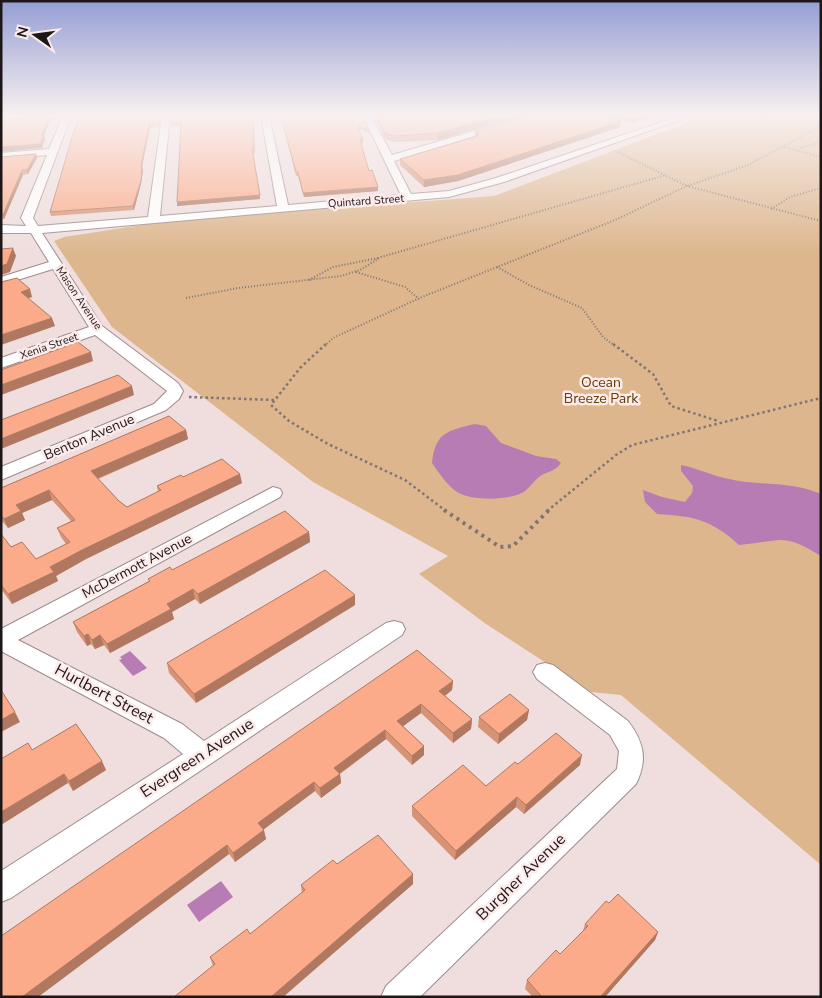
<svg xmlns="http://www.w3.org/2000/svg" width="822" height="998" font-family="'Nunito Sans',sans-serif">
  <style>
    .green { fill: #ddb68d }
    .water { fill: #b87cb5 }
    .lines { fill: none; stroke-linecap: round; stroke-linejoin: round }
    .street-casing { stroke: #9c8c8b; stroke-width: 2 }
    .path-far2 { stroke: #807575; stroke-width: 2; stroke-dasharray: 1 2; stroke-linecap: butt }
    .path-far1 { stroke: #807575; stroke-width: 2.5; stroke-dasharray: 2.5 3; stroke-linecap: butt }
    .path { stroke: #807575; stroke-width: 4; stroke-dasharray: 3 4.5; stroke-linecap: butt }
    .street { fill: #fff; fill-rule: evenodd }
    .wall { fill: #d89376 }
    .shaded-wall { fill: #b07860 }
    .building { fill: #fbab89; stroke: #b07860 }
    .labels { text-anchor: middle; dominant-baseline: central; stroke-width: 5; stroke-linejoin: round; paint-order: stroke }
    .far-street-label { font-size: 11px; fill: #1d1717; stroke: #fcebea }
    .park-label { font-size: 14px; fill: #623d08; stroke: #fcebea }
    .street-label { font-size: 14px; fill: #1d1717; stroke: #fcebea }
    .near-street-label { font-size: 16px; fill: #1d1717; stroke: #fcebea }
  </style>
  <rect width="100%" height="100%" fill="#efdedd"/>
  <!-- green -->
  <path class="green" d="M705,116H821V865L621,695L591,692L486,624L419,574L448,556L313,482L112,327L54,241L64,237L173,220L494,196Z"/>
  <!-- water -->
  <path class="water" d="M475,424L486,426L501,443L536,456L556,459L561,463C555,472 547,471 539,477C534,481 530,487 525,491C512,501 471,501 457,492C447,485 439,473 432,463C435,433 448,430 475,424Z
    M681,465C697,468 713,476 729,479C759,486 792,481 821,494V556C809,549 794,539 779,540C766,541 753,544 739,545C712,520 694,516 657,514L645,502L643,490L662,497L685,502L692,493L693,486L681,471Z
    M130,651L147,668L133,676L119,660L122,659L120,657Z
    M221,881L233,897L199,922L187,905Z"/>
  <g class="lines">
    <!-- street casing -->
    <g class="street-casing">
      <path id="street" d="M1,116H57L53,119L1,122Z
        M63,116H71L33,218L38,226L148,217L162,116H170L160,216L277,206L261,116H269L288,205L401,195L363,116H371L392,155L525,116H538L394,161L411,194L449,191L496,178L679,116H691L504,182L449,197L42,233L102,326L178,383L183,391L179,399L166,410L1,480V467L154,404L167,391L95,335L1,368V358L89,327L53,269L1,285V277L49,262L31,233H1V225L26,226L21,218L47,155L1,159V153L49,149Z
        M273,487L280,489L282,493L280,497L18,640L182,724L204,741L386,623L394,621L402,623L405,629L402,635L11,898L1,902V871L183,754L164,738L1,651V629Z
        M545,663L553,665L628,721C644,742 648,760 636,784L420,997H381L386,986L617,769L619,751L610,735L537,679L533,672L537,665Z"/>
    </g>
    <!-- path-far2 -->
    <path class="path-far2" d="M784,147L821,157
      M800,148L821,142
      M618,152L687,186L748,165L821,126
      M771,209L790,197L821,188
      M497,267L529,285L582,308L603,337L615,346
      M356,272L405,287L419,299
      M309,280L333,267L378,258
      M186,298L238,288L341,276L360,270L381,257L666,175
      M325,346L333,338L422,297L615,220L687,186L821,221"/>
    <!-- path-far1 -->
    <path class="path-far1" d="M326,344L300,368L271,405L289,421L328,444L405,480L446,511
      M613,344L653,374L671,406L718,421
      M189,397L275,400
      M547,511L616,455L632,445L821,398"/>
    <!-- path -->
    <path class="path" d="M444,510L500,547L513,546L549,510"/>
    <!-- street -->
    <use href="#street" class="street"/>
  </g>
  <!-- wall -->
  <path class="wall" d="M80,116H162L159,127L150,128L142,167L143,170L141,184L134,210L51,216L50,212Z
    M253,116L255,153H253L260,199L177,206L181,126L171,127L170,123Z
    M281,116H350L355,125L365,122L369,130V133L359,129L363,140V143L361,144L369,171L378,191L304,197L298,176H296Z
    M376,116H519L438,140L394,142L385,139L377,122Z
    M526,116H654L631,123L606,116L620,127L458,181L424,187L400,165V159L475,137V132Z
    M36,154L37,158L28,174L23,175L4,219H1V157Z
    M186,430L188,439L98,479L119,501L127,507L158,492L157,486L183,477L242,483L86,559L56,576L58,581L12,604L1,589V534L11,547L36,559L66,544L61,537L57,528L71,521L52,500L22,513L25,520L8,528L1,520V488Z
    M309,532L310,542L200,604L195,599L172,612L174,619L110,653L104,645L95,649L91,644L87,646L77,632L73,622L149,581L148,579L172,570Z
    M355,605L196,703L169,673L167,663Z
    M453,681L452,690L445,696L472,719L471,729L453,743L421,713L403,726L424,746V755L412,765L386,739L340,774L341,783L321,798L315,791L263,830L266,839L235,862L229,854L38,997H1Z
    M529,710L527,720L498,744L478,727L479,717Z
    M32,750L106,770L73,791L68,783Z
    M518,764L580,765L524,814L516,807L455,860L412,816V806L486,786Z
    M337,864L413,884L283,997H174L213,966L210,957L250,934L302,893L301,885Z
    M609,903L658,932L655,940L605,997H533L525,989L527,980L560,954L583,931L585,924Z"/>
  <!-- shaded-wall -->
  <path class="shaded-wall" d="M160,116H162L159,127L158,124Z
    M499,116H519L438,140V133Z
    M637,116H654L631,123L632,117Z
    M49,117L50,121L42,140L41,136Z
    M621,121L620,127L458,181L424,187V180Z
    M149,124L150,128L141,170V167Z
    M44,135L45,139L42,148L1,152V147Z
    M36,154L37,158L28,174L27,170Z
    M142,167L143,170L141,184L134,210L133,206Z
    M22,170L23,175L4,219L3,215Z
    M378,187V191L304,197L303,193Z
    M260,195V199L177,206V202Z
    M13,248L16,256L10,272L1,275V266Z
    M30,289L32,297L24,300L21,292Z
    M52,318L55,326L1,345V335Z
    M91,352L93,361L1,395V385Z
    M132,386L134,395L1,449V439Z
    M186,430L188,439L94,480L91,471Z
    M240,474L242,483L86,559L56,576L58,581L12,604L8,594L50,567L82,550Z
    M49,490L52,500L22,513L25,520L8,528L4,519L16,505Z
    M309,532L310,542L200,604L198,594Z
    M193,589L195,599L172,612L174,619L110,653L107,644L167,604Z
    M355,595V605L196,703L194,694Z
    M88,634L91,644L87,646L84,636Z
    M100,635L104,645L95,649L92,640Z
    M453,681L452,690L439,700V691Z
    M421,704V713L398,730L397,721Z
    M529,710L527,720L498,744L499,734Z
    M15,712L20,722L1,732V720Z
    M472,719L471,729L453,743V733Z
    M385,730L386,739L335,777L334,768Z
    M424,746V755L412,765V756Z
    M582,755L580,765L524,814L526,805Z
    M102,761L106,770L73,791L69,781Z
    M64,774L68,783L1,825V812Z
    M340,774L341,783L321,798L320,788Z
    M314,782L315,791L260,832L258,823Z
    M517,797L516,807L455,860L456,851Z
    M264,830L266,839L235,862L233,853Z
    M227,845L229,854L38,997H22Z
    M413,874V884L283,997H271Z
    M658,932L655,940L605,997H600Z"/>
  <!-- building -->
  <path class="building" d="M80,116H160L158,124H149L141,167H142L141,181L133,206L50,212L73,134Z
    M171,116H253L254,149H252L260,195L177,202L181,123H170Z
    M281,116H350L355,125L365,122L369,130L357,125L363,140H360L369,171L372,170L378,187L303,193L298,172H296Z
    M376,116H499L438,133L394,136L385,133Z
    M526,116H604L621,121L458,175L424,180L400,159L478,136V131L475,132Z
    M49,117L41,136L44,135L40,144L1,147V120Z
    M36,154L27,170H22L3,215H1V157Z
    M13,248L7,264L1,266V249Z
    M17,278L30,289L21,292L52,318L1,335V282Z
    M78,342L91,352L1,385V370Z
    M118,375L132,386L1,439V420Z
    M169,416L186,430L91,471L119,501L127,507L161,490L157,486L181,475L183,477L222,459L240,474L82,550L50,567L54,572L8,594L1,585V534L11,547L22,542L36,559L70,542L57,528L75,520L49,490L16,505L21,511L4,519L1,515V488Z
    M285,511L309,532L198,594L193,589L167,604L171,609L107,644L100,635L92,640L88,634L84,636L73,622L150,581L148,579L170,567L172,570Z
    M325,570L355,595L194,694L167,663Z
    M417,650L453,681L439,691L472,719L453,733L421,704L397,721L424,746L412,756L385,730L334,768L340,774L320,788L314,782L258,823L264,830L233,853L227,845L22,997H1V936Z
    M1,690L15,712L1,720Z
    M510,694L529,710L499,734L479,717Z
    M76,724L102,761L69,781L64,774L1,812V759L28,743L32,750Z
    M556,733L582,755L526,805L517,797L456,851L412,806L463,765L486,786L515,762L518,764Z
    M378,835L413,874L271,997H174L215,964L210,957L247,929L250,934L305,890L301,885L333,860L337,864Z
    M618,894L658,932L601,996V997H542L527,980L556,950L560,954L588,926L585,924L606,901L609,903Z"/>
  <!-- sky -->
  <linearGradient id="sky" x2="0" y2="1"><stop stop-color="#959ed4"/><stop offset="0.45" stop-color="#f8f0f0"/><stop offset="1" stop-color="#f8f0f0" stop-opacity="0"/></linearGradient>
  <rect width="822" height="255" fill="url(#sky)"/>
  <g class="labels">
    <!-- far-street labels -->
    <g class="far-street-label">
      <text transform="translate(366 201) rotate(-4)">Quintard Street</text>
      <text transform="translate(79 298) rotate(56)">Mason Avenue</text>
      <text transform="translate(49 346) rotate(-19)">Xenia Street</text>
    </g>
    <!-- park labels -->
    <g class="park-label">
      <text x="601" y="382">Ocean<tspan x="601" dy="16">Breeze Park</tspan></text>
    </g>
    <!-- street labels -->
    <g class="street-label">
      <text transform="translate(89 437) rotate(-23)">Benton Avenue</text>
      <text transform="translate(137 566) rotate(-28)">McDermott Avenue</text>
    </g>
    <!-- near-street labels -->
    <g class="near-street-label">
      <text transform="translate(104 694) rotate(28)">Hurlbert Street</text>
      <text transform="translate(197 758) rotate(-33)">Evergreen Avenue</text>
      <text transform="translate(521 877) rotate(-44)">Burgher Avenue</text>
    </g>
  </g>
  <!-- border -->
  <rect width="822" height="998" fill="none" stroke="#1d1717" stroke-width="5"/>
  <!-- north arrow -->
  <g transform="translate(35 35) rotate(284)" stroke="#fcebea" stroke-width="4" paint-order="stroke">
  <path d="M0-4L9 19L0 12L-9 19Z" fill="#1d1717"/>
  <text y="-8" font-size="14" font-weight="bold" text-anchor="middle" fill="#1d1717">N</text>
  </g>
</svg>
